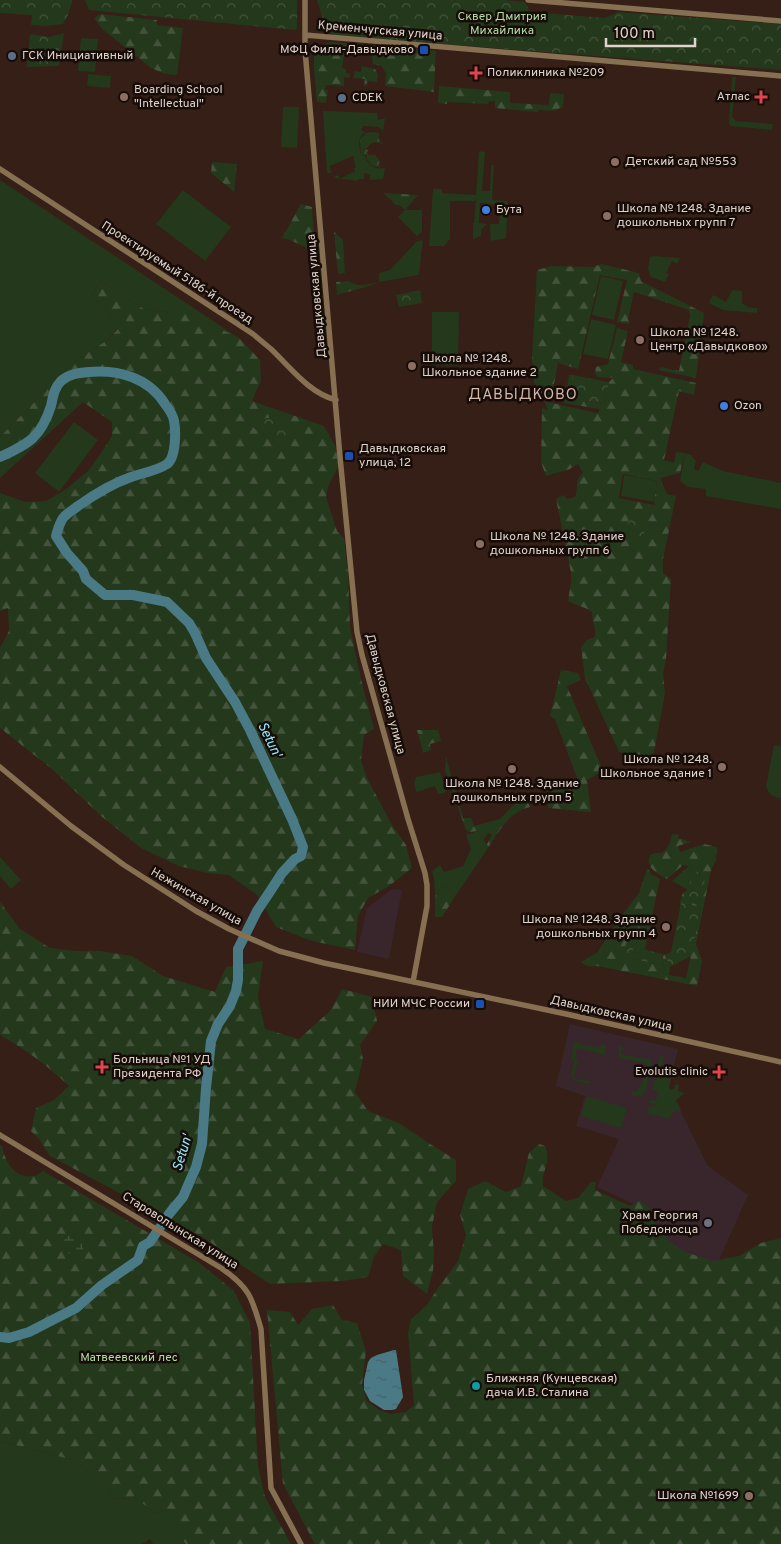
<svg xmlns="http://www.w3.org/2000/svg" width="781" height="1544" font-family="Overpass,sans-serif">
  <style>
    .commercial { fill: #39262c }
    .grass { fill: #24381c }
    .forest { fill: url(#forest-firs); fill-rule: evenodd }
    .wetland { fill: url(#wetland-marsh) }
    .park { fill: url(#park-crowns) }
    .water { fill: url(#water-ripples) }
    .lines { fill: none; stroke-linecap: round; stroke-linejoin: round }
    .river { stroke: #497a86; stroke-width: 10 }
    .tertiary { stroke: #867051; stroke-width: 5.5 }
    .transit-dot { fill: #1a4fb4; stroke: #160c08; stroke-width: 2 }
    .service-dot { fill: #5c6f8a; stroke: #160c08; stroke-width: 2 }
    .health-dot { fill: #e0444e; stroke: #160c08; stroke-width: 2 }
    .education-dot { fill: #8d6e63; stroke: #160c08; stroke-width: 2 }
    .shop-dot { fill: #3f7fe0; stroke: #160c08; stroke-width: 2 }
    .worship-dot { fill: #6b7280; stroke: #160c08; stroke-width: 2 }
    .culture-dot { fill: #0f9aa8; stroke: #160c08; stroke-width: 2 }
    .labels { text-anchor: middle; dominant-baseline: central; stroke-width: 5; stroke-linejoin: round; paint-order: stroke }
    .park-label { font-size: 12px; fill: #b2dba4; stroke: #160c08 }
    .street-label { font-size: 12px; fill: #e1d2cc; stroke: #160c08 }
    .poi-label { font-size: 12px; fill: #e1d2cc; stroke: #160c08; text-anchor: start }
    .water-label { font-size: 14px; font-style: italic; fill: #94e8fc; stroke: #160c08 }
    .quarter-label { font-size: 15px; letter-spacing: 1px; fill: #d6b7ac; stroke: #160c08 }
  </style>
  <defs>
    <pattern id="forest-firs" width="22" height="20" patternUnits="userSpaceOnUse" patternTransform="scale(1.25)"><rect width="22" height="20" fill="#24381c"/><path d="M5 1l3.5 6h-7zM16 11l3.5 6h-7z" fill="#44543c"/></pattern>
    <pattern id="wetland-marsh" width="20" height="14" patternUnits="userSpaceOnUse" patternTransform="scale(1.25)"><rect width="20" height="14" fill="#24381c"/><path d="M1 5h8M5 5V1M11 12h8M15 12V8" fill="none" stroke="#44543c"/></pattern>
    <pattern id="park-crowns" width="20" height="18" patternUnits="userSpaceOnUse" patternTransform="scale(1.25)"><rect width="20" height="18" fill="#24381c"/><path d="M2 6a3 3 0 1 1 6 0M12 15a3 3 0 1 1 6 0" fill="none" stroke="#44543c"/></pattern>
    <pattern id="water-ripples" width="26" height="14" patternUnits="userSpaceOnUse" patternTransform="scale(1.25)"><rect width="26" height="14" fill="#497a86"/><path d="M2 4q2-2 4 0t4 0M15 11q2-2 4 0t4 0" fill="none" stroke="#476269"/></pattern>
  </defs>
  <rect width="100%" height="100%" fill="#351f16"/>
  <!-- commercial -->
  <path class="commercial" d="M392,889L402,890L389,959L357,952L367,908Z
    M570,1024L678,1049L669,1087L707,1165L748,1195L715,1269L657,1242L646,1210L597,1187L619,1139L576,1126L585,1096L556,1086Z"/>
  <!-- grass -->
  <path class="grass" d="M81,38L98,39L95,72L78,71Z
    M88,74L111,76L110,88L87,86Z
    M732,77H736L732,117L736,121L773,124L772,130L730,126L729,123Z
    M283,107H299L297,148L281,147Z
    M323,111L377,113L378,120L385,118L383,131L378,127L363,126L361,130L365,132C357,138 359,146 361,155L365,156C368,165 375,170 384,168L385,169L383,179L370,180V175L366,173L364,174V179H358V181L334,178V177L338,175L340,179L353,172L355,173L354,168L356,167L353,158L355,157L353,156L330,166L331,173H327Z
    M479,151L485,152L482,191H490L491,165H494L492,200L508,201L506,238L491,241L490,224H499L500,205L480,203L479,223L487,224L481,230V236L473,239V223H474L476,199L474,201H450V239L444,246H429L433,189H442V193L476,195Z
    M0,180L239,338L187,312H167L144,309L100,281L91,296L111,314L118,328L106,341L75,361L0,437Z
    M183,190L231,227L205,261L156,224Z
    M405,210H422V232L417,236L398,217Z
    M423,240L419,275L379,282V273L390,270L417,241Z
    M654,256L680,258L677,264L672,261L666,273L669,274L665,282L651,277L648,269L650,257Z
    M601,276L623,281L614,320L592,315Z
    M732,290L742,291V303L748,307L757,308V313L723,310L709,303L713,295L726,302Z
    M432,312H459L458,365H432Z
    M591,319L616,325L608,359L583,354Z
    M74,422L98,440L59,492L35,473Z
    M685,453L691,455L696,461L694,469L698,471L703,462L723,471L781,483V509L706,496V489L688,487L680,481Z
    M624,475L657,481L654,502L621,496Z
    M774,745L781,746V798C773,798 768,793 766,786Z
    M440,772L446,792L438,794L435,786L416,792L414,783L416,777Z
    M478,831L483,840L487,844L488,848L456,895L443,885L435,896L434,878L432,871L440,865L444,872L463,866L471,849L466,835Z
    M0,857L21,880L11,889L0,876Z
    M577,1041L580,1044L600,1048L602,1044L606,1045L605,1055L577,1048L575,1060L578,1061L573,1078L590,1081L589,1084L573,1080L571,1076L574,1060L571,1059L574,1043Z
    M619,1045L623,1046L621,1054L647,1059L648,1057L652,1063L646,1090L643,1095L638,1097L631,1095L632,1091L637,1092L639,1086H642L647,1063L618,1058Z
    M660,1056L664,1057L659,1077L671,1079L669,1087L671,1090L674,1089L675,1084L679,1085L678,1091L685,1093L676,1100L681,1110L671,1113L670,1119L646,1113L649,1106L652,1107V1105L655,1106L656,1105L650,1103V1100L656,1101L658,1091L652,1090Z
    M587,1096L627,1108L621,1128L581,1116Z
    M0,1441L73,1460L108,1484L114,1499L135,1498L156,1513L167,1510L179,1513L184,1542L186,1544H153L150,1539L142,1544H0Z"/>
  <!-- forest -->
  <path class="forest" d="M100,14L157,20V25L183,28L177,75L165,74L151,68L102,29L94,18Z
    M331,42L353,44L354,49L349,48L345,51L342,68L346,69V73L350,74V78L344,77V86L326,85L325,90H328L326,103L317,102L314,70V49Z
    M356,44L436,51L434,92L385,86L386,73L381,66L373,64L371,52L361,54L357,53Z
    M362,66L375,69L378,74L377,82L368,81L366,86H364L365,79L353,78L355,71L361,72Z
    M439,86L510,92V103L549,105L550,93L564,94L563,107L553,111L538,110V112L495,108V101H489L488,104L447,102V104L438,103Z
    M212,162L237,164L234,192L211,173Z
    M383,193L418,195L405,210L399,205H396Z
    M301,204L312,207L315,252L290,240L282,238Z
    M334,232L343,240L345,273L338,274Z
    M602,264L639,273L641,281L704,313L696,378L659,370L660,367L679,371L690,316L689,310L634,292L628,319L630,323L628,324L617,322L627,280L600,275L578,369L558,363L551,399L541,397L534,382L532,358L537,270L552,266L593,267Z
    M100,281L144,309L167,312H187L239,338L260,360L261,380L252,401L324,426L335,445L339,465L328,487L326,497L337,531L344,538L348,573L350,627L361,679L374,729L364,735L361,760L367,778L392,825L406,845L412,868L389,886L368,898L358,916L355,950L312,941L276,927L257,895L229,875L207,873L179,866L141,848L101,816L52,769L0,728V648L9,631L8,608L0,611V493L25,502L46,501L65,490L88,471L99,456L112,436V422L83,402L0,478V437L75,361L106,341L118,329L111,314L91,296ZM287,413L280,447L249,424V423Z
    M348,281C357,288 368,284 379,282L369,286L337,295L336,282Z
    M617,328L628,331L621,362L633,365V369L696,383L694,395L679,391L664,460L674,463L676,452L685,453L680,473L660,478L667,494L676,496L663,559V573L671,579L666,659L663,674L665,693L652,763L636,755L619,752L585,678L581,647L587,640L595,637C596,628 592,621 592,612C584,606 576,606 568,601L571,582V573L556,499L563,495L567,499L575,497C579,488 574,479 583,473L578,464L570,469L546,476L541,462L542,408L548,410L544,401L596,413L599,412V409L564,403L569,375H573L569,397L604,404L609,382L613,378L597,377L595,373L596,367L608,364ZM623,474L657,481L654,502L655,505L619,498Z
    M561,670L578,673L581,680L567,686L603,771L587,780L591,812L548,808L550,782L579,783L555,719L550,716Z
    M417,730H438L441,741L430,744L431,750L423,753Z
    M446,757L463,818H471L474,826L500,819L518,800L526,798L530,807C508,813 500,830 488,848L487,844L492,835L488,833L483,841L478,831L469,832L466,830L445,771Z
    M672,834L679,835L678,838L691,842L678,846L680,852L704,844L717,847V854L715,857L717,858L711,870L696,944L702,961L697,986L597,966C591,967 586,967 581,962L597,953L620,918L639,893L647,869L649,870L651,874L660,879L645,949L634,954L632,948L627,942L635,959L664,966L662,954L665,955L670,967L669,975L686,978L701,907L680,903L683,892H686L687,889L672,881L689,866L683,865L667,879C659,875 644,867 650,856C653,852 657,853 662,853C669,848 670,842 672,834Z
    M443,885L456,895L442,917H435V896Z
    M0,902L20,929L50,948L75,951H100L132,956L163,976L215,992L226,967L263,961L258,997L265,1029L299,1039L331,1010L342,989L372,997L377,1021L360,1045L363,1059L355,1092L368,1111L399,1123L430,1144L456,1160V1181L437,1202L432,1227L434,1255L433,1271L427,1294L403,1276L401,1250L383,1244L374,1257L368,1277L342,1281L270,1284L244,1267L206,1239L50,1156L38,1138L31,1131L36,1108L54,1100L69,1086C48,1066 25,1049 0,1035Z
    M539,1144L545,1146C552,1164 541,1169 543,1186L566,1201L578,1198L591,1182H596L595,1190L630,1206L639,1201L648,1206L659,1230L670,1242L685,1252L713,1261L739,1256L761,1243L781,1238V1544H315L283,1484L267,1310L290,1312L298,1325L312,1309L333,1305L342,1320L357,1323L366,1351L362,1385L367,1401L379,1410L391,1414L406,1412L414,1405L408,1333L411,1319L427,1305L438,1288L458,1261L466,1235L460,1215L468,1189L485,1181L506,1192L521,1186L529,1153Z
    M0,1145L2,1146C5,1161 14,1179 33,1176C36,1176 40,1173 43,1171L198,1262L234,1291L250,1323L258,1466L265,1497L291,1544H186C178,1535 177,1525 179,1513L167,1510L156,1513L135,1498L114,1499L108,1484L73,1460L0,1441Z"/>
  <!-- wetland -->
  <path class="wetland" d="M75,1234H83L87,1241L82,1251L71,1255L63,1249L65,1237Z"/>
  <!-- park -->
  <path class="park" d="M0,0H72V2L68,15L63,24L46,26L31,25L32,15L0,13Z
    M85,0H297V29L295,30L89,10Z
    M317,0H504L525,2L530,12L605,18L618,12L781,24V70L335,36C324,29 321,11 317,0Z
    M64,33L59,66L27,67L30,34L49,37Z
    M370,132L379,133V139L382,143L383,144L377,142L371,143L366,149L368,150V155H375L379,160L380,167C372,168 368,162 366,155H361L360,139L366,133Z
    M420,290L422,303L399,307L396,295Z
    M573,375L609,382L604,404L569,397Z
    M288,413V453L248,423Z
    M629,516L646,518L643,542L626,539Z
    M693,871L706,874L700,905L687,902Z
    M681,903L701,907L691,956L670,967L665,955L671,952Z
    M627,942L632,945L634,954L645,949L647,950L662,954L664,966L635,959L633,963L620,958Z"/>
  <!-- water -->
  <path class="water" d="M394,1350H396L403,1397L396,1409L392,1410H384L370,1401L364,1390V1380L368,1362L371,1358L377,1355Z"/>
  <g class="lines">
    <!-- river -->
    <path class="river" d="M0,457C29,444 41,437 51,406C53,397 54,388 61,381C69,374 78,373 89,372C118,369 149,378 165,404C169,409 173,415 174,421C176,431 176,458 167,464C157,471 142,473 131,477C111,484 95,494 78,506C73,510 67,513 63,518C59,524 58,529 56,536L67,553L83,571L86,579L105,595H133L167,602L189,623L195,633L206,658L235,702L250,730L292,819L303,847L301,856L295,859L282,873L271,890L257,911L238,949V980L236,991L230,1006L218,1024L211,1041L206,1088L202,1144L196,1167L183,1197L169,1214L150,1242L143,1246L138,1260L102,1285L76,1308L29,1332L9,1338L0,1337"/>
    <!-- tertiary -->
    <path class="tertiary" d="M305,0V50L340,457L357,632L362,655L408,819L425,873L427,885V906L413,982
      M528,0L781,21
      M305,35L781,76
      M0,169L253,334C259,339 265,344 271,349C291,368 309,393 336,400
      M0,767L71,826L124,865L196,911L229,929L279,951L324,963L566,1014L781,1062
      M0,1135L221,1268C249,1287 252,1297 261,1329L271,1488L301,1544"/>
  </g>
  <!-- markers -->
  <g class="transit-dot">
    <rect x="419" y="45" width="10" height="10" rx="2.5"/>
    <rect x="344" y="451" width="10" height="10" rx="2.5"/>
    <rect x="475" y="999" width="10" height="10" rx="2.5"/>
  </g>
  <g class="service-dot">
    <circle cx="12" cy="56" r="5"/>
    <circle cx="342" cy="98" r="5"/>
  </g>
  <g class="health-dot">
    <path d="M473.5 65.5h5v5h5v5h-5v5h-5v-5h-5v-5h5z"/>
    <path d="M758.5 89.5h5v5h5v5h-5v5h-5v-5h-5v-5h5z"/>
    <path d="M99.5 1059.5h5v5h5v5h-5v5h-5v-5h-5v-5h5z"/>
    <path d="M716.5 1064.5h5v5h5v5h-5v5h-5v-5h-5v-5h5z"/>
  </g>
  <g class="education-dot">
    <circle cx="124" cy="97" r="5"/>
    <circle cx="615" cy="162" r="5"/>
    <circle cx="607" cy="216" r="5"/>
    <circle cx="640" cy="340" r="5"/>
    <circle cx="412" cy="366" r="5"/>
    <circle cx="480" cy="544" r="5"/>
    <circle cx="722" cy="767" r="5"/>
    <circle cx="512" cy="769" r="5"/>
    <circle cx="666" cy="927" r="5"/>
    <circle cx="749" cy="1496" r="5"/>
  </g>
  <g class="shop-dot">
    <circle cx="486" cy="210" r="5"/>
    <circle cx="724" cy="406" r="5"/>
  </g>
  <circle class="worship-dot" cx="708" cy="1223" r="5"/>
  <circle class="culture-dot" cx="476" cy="1386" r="5"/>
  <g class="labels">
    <!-- park labels -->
    <g class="park-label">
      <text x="502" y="17">Сквер Дмитрия<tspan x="502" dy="14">Михайлика</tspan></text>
      <text x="129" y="1358">Матвеевский лес</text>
    </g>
    <!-- street labels -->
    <g class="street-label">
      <text transform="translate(380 31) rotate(5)">Кременчугская улица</text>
      <text transform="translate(177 273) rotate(33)">Проектируемый 5186-й проезд</text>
      <text transform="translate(317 296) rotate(-95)">Давыдковская улица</text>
      <text transform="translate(385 694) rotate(75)">Давыдковская улица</text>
      <text transform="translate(196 897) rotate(30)">Нежинская улица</text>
      <text transform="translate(611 1014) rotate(13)">Давыдковская улица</text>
      <text transform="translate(180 1231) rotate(32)">Староволынская улица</text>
    </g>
    <!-- poi labels -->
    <g class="poi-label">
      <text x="414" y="50" text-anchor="end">МФЦ Фили-Давыдково</text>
      <text x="22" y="56">ГСК Инициативный</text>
      <text x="487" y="73">Поликлиника №209</text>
      <text x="134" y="90">Boarding School<tspan x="134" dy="14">"Intellectual"</tspan></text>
      <text x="750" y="97" text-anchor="end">Атлас</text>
      <text x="352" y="98">CDEK</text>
      <text x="625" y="162">Детский сад №553</text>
      <text x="617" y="209">Школа № 1248. Здание<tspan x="617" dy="14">дошкольных групп 7</tspan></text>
      <text x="496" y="210">Бута</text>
      <text x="650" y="333">Школа № 1248.<tspan x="650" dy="14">Центр «Давыдково»</tspan></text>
      <text x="422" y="359">Школа № 1248.<tspan x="422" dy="14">Школьное здание 2</tspan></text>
      <text x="734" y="406">Ozon</text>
      <text x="359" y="449">Давыдковская<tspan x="359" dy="14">улица, 12</tspan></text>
      <text x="490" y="537">Школа № 1248. Здание<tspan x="490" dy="14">дошкольных групп 6</tspan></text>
      <text x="712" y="760" text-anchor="end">Школа № 1248.<tspan x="712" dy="14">Школьное здание 1</tspan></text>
      <text x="512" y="784" text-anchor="middle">Школа № 1248. Здание<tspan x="512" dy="14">дошкольных групп 5</tspan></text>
      <text x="656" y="920" text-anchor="end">Школа № 1248. Здание<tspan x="656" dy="14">дошкольных групп 4</tspan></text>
      <text x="470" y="1004" text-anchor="end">НИИ МЧС России</text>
      <text x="113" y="1060">Больница №1 УД<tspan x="113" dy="14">Президента РФ</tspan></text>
      <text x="708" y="1072" text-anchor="end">Evolutis clinic</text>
      <text x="698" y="1216" text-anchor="end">Храм Георгия<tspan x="698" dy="14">Победоносца</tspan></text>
      <text x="486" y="1379">Ближняя (Кунцевская)<tspan x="486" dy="14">дача И.В. Сталина</tspan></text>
      <text x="739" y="1496" text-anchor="end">Школа №1699</text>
    </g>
    <!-- water labels -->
    <g class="water-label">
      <text transform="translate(269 740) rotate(64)">Setun'</text>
      <text transform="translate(183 1153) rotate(-73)">Setun'</text>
    </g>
    <!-- quarter labels -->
    <g class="quarter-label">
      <text x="523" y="395">ДАВЫДКОВО</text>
    </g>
  </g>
  <!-- scale -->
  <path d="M606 38v8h89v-8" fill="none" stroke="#e1d2cc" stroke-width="2.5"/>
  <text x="614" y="38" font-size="15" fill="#e1d2cc" stroke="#160c08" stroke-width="4" paint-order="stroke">100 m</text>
</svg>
